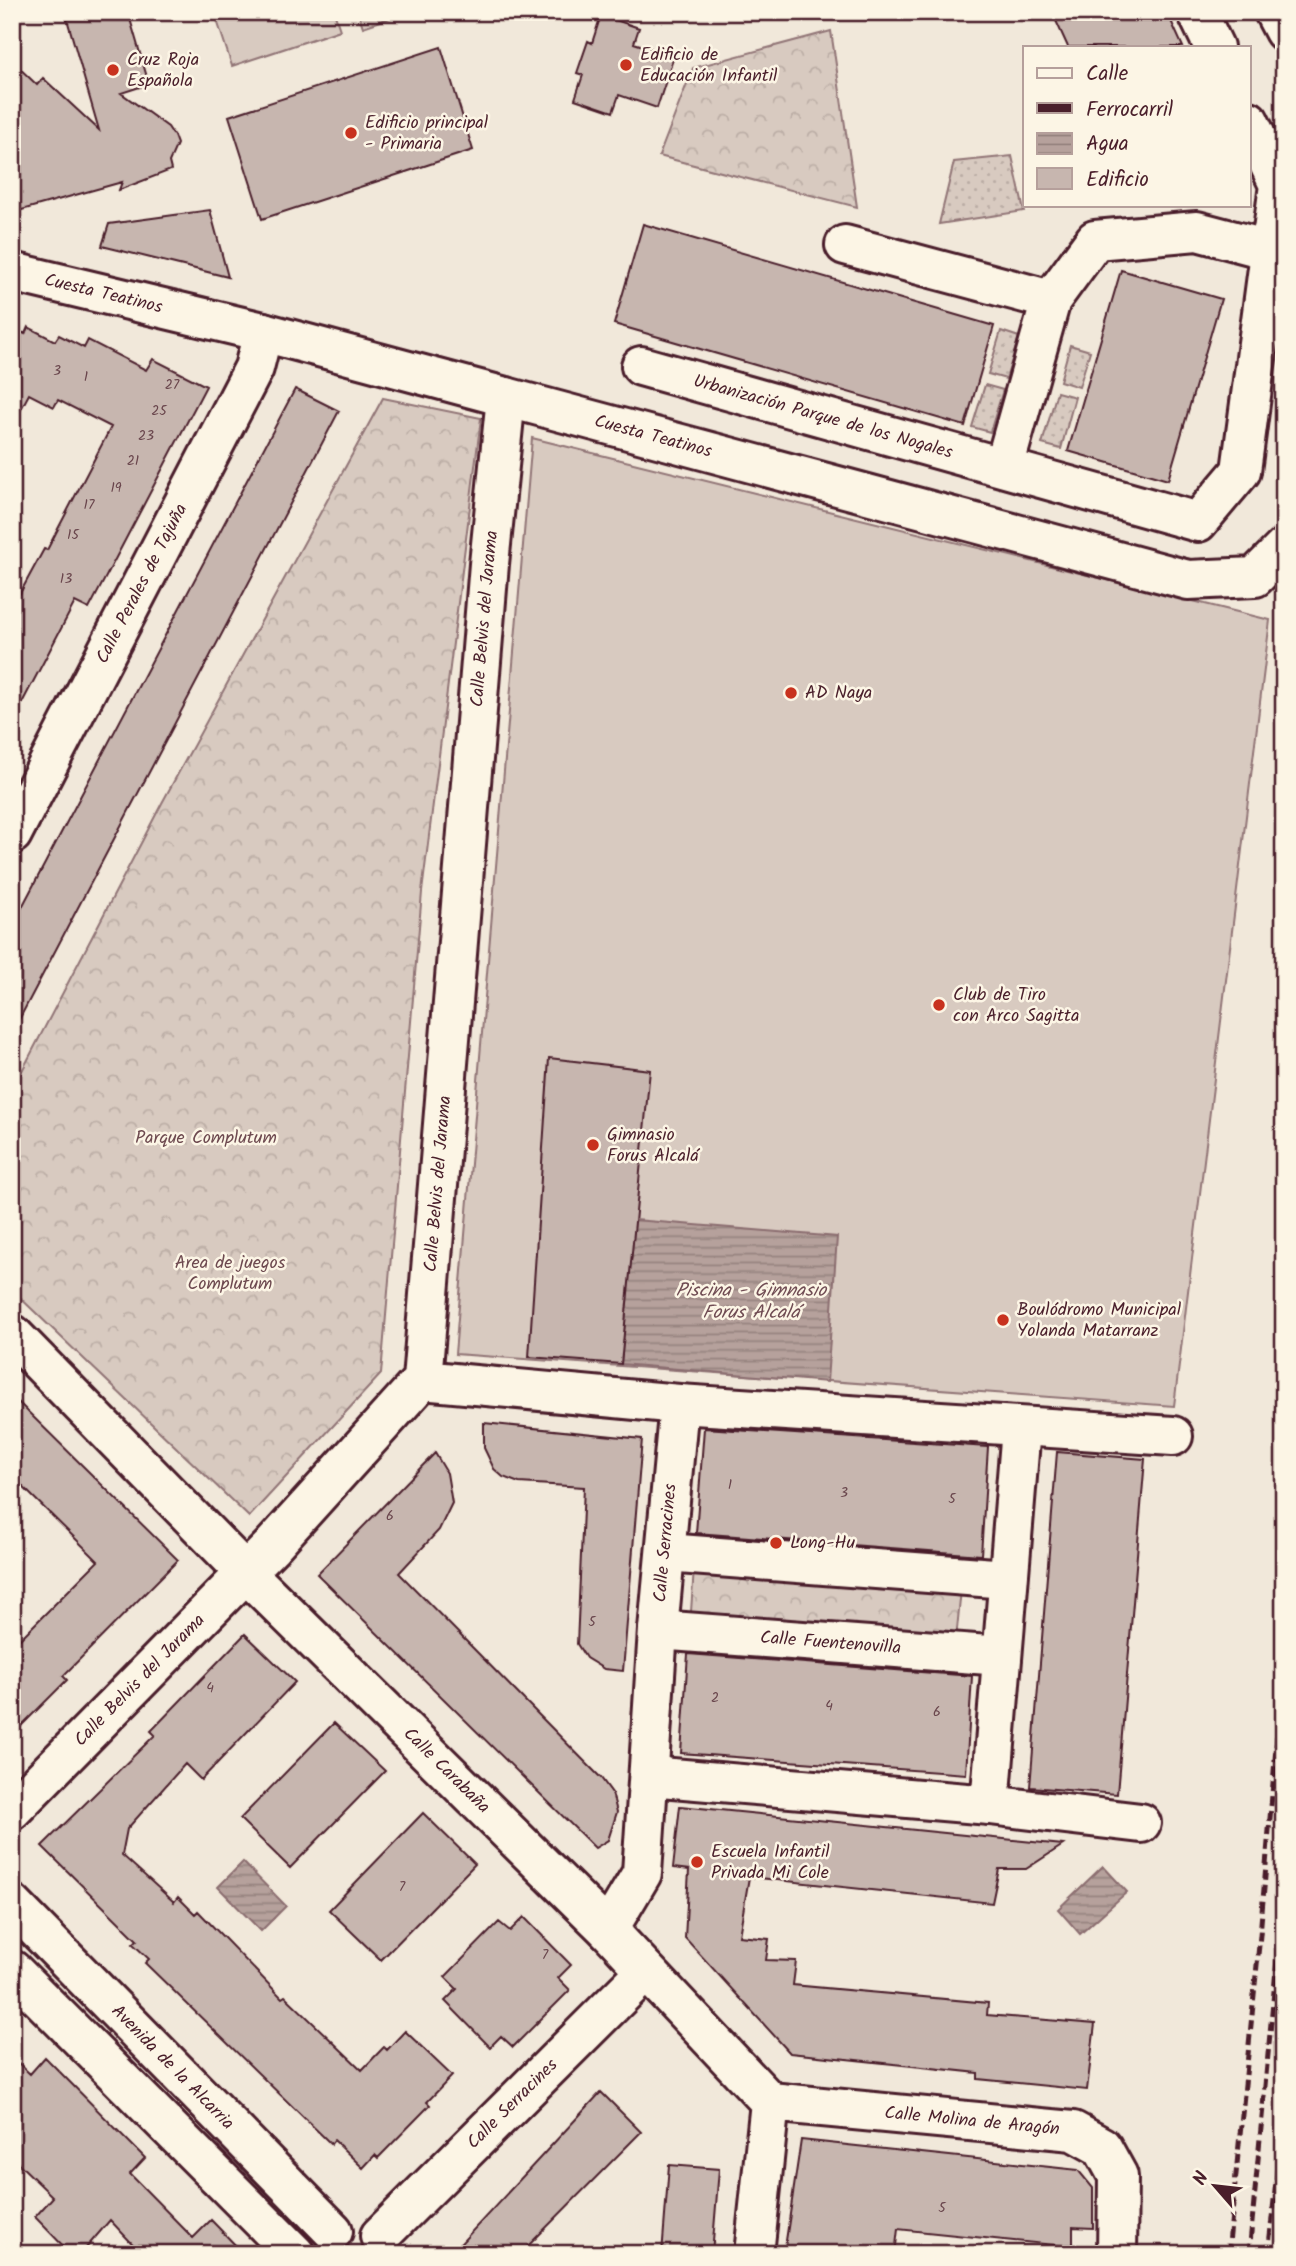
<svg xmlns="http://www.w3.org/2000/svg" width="1296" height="2266" font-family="Kalam,sans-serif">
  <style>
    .grass { fill: url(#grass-dots); stroke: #917476; stroke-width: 2 }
    .forest { fill: url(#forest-crowns); stroke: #917476; stroke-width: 2 }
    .pitch { fill: #d8cac0; stroke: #917476; stroke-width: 2 }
    .water { fill: url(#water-rules); stroke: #8b6d6f; stroke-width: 2 }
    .building { fill: #c7b6af; stroke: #4a1f2b; stroke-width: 2 }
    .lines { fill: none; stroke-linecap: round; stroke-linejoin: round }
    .minor-casing { stroke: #4a1f2b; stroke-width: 44 }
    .minor { stroke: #fcf5e5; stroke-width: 38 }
    .rail { stroke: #4a1f2b; stroke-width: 5; stroke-dasharray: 10 5; stroke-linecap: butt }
    .poi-dot { fill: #c8321e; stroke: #fcf5e5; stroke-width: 2.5 }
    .labels { text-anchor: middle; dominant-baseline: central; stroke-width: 5; stroke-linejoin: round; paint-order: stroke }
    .number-label { font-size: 14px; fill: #69454c }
    .poi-label { font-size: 18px; fill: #4a1f2b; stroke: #fcf5e5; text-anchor: start }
    .street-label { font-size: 18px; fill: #4a1f2b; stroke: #fcf5e5 }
    .park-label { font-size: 18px; fill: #6e4a50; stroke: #fcf5e5 }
    .water-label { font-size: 19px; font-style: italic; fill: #704c53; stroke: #fcf5e5 }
  </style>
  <defs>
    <pattern id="grass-dots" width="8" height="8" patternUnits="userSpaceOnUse" patternTransform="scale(1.75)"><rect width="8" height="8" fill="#d8cac0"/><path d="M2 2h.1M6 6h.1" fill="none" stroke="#bbada5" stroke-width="1.8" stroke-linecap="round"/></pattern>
    <pattern id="forest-crowns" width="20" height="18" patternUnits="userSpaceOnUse" patternTransform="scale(1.75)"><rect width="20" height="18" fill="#d8cac0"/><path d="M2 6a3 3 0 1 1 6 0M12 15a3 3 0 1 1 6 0" fill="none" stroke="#bbada5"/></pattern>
    <pattern id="water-rules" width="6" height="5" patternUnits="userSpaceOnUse" patternTransform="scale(1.75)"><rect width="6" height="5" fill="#b6a19c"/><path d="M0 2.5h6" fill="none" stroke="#96837f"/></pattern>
  </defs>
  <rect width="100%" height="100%" fill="#f1e8da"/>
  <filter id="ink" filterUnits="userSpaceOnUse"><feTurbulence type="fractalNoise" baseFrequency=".0143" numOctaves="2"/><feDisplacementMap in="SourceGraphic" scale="14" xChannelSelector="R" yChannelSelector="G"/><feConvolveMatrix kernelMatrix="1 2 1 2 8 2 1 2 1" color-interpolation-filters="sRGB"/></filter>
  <g filter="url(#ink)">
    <!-- grass -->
    <path class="grass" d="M1012,156L1024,211L939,224L954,162Z
      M1001,331L1019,337L1006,379L988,374Z
      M1070,345L1090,351L1079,387L1060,381Z
      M985,385L1003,390L990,432L972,427Z
      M1057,392L1075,397L1061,449L1042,444Z"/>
    <!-- forest -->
    <path class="forest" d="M831,31L857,207L659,156L693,68Z
      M383,398L481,418L422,892L381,1374L249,1517L12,1290V1090L162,803Z
      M696,1540L964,1560L954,1659L689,1640Z"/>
    <!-- pitch -->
    <path class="pitch" d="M222,12H334L340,30L232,66L215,14Z
      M358,12H408L363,27Z
      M532,438L1270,620L1174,1406L455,1354Z"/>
    <!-- water -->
    <path class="water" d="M635,1220L837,1237L827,1382L621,1364Z
      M243,1862L286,1906L261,1931L218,1887Z
      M1103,1866L1127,1892L1080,1934L1058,1909Z"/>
    <!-- building -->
    <path class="building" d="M65,12H128L149,84L121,93L168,127L174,136L177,144L169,162L171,170L119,190L122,182L18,211L12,193V61L37,85L43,78L99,130Z
      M1052,12H1167L1183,47H1068Z
      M601,15L639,28L634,43L674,56L657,108L619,95L613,112L575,99L583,75L577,73L588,41L592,43Z
      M441,47L473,150L262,219L229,116Z
      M210,210L228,277L102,246L109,224Z
      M643,224L994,326L965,426L614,324Z
      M1121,270L1221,299L1168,480L1068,451Z
      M12,327L25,334L28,327L55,341L59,335L84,348L88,340L146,370L153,359L206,386L89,609L75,602L12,722V608L44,549L47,550L111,427L58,400L54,407L29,394L12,426Z
      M295,389L339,411L12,1033V926Z
      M549,1058L650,1070L621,1364L529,1357Z
      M12,1396L178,1560L63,1676L67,1680L12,1735V1647L98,1561L12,1476Z
      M484,1423L642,1439L623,1671L604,1669L586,1658L577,1644L584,1487L519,1483L503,1477L494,1469L484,1448Z
      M704,1428L988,1447L981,1555L696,1533Z
      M1057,1452L1145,1459L1117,1794L1030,1787Z
      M435,1453L447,1473L452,1503L439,1530L399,1573L601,1778L612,1793L617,1812L608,1840L595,1848L317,1574Z
      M245,1634L295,1682L201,1780L185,1764L127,1829L122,1855L174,1902L178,1897L195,1914L198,1911L282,1998L285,1996L362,2070L384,2047L387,2050L405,2031L452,2076L427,2102L430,2105L378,2158L375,2155L363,2168L334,2140L331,2144L145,1963L149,1959L133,1944L137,1940L42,1846L155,1735L151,1731Z
      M688,1654L972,1676L966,1774L681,1753Z
      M334,1723L385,1771L290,1868L240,1819Z
      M680,1806L1063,1845L1026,1869H999L992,1903L749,1877L739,1936L769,1939L766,1960L796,1961L793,1985L988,2003L987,2015L1095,2024L1087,2090L978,2079V2073L790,2053L685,1938L689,1870L673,1868Z
      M423,1813L475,1864L381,1960L329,1910Z
      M524,1917L571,1965L558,1978L570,1990L513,2047L501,2036L490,2047L445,2001L457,1989L445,1977L499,1922L510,1931Z
      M12,2057L30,2074L45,2057L145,2158L130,2174L193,2238L211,2220L244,2254H142L110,2220L81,2254H71L35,2217L53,2197L12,2157Z
      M601,2092L641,2132L520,2254H451Z
      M801,2140L1078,2170L1093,2188V2228L1073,2227V2247L898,2229L895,2254H784Z
      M669,2165L719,2169L712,2254H662Z"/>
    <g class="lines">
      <!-- minor casing -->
      <g class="minor-casing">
        <g id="minor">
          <path d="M1197,12L1214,47"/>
          <path d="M1274,12L1284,31"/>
          <path d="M845,245L1051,300"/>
          <path id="s1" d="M12,272L263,332L1188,580L1255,577L1284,548"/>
          <path id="s2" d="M641,366L1198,522L1241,471L1279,185L1249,121"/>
          <path d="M1004,467L1051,300L1095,240L1197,231L1284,254"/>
          <path id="s3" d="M12,834L254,368L263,332"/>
          <path id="s4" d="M12,1334L246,1573L608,1930L770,2102L754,2254"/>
          <path d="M422,1380L679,1404L658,1630L642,1873L608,1930"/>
          <path d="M679,1404L1173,1436"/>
          <path d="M666,1553L1007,1579"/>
          <path id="s5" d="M658,1630L1002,1656"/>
          <path d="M649,1776L990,1805L1141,1823"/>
          <path d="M990,1805L1021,1428"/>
          <path id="s6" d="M12,1810L271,1547L422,1380L489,564L506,397"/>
          <path id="s7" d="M12,1904L333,2231"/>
          <path d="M12,1970L295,2254"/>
          <path id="s8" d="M770,2102L1073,2131L1102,2147L1118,2176L1117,2254"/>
          <path id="s9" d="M380,2236L646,1971"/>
        </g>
      </g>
      <!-- minor -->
      <use href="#minor" class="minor"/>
      <!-- rail -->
      <path class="rail" d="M1228,2254L1260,1935L1284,1655
        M1249,2254L1284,1886
        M1268,2254L1284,2110"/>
    </g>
  </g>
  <!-- markers -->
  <g class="poi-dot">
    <circle cx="626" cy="65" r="7"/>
    <circle cx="113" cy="70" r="7"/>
    <circle cx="351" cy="133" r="7"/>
    <circle cx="791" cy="693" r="7"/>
    <circle cx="939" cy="1005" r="7"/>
    <circle cx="593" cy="1145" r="7"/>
    <circle cx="1003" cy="1320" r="7"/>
    <circle cx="776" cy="1543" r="7"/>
    <circle cx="697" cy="1862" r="7"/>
  </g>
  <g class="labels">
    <!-- number labels -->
    <g class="number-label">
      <text x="57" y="371">3</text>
      <text x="86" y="377">1</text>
      <text x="172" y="385">27</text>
      <text x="159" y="411">25</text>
      <text x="146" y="436">23</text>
      <text x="133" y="461">21</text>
      <text x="116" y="488">19</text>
      <text x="89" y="505">17</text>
      <text x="73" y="535">15</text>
      <text x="66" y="579">13</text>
      <text x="730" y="1485">1</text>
      <text x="844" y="1493">3</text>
      <text x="952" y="1499">5</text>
      <text x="390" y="1516">6</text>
      <text x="592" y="1622">5</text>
      <text x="210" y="1688">4</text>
      <text x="715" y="1698">2</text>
      <text x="829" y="1706">4</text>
      <text x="937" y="1712">6</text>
      <text x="402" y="1887">7</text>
      <text x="545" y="1955">7</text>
      <text x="942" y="2208">5</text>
    </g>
    <!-- poi labels -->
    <g class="poi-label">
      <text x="640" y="55">Edificio de<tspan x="640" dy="21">Educación Infantil</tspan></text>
      <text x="127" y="60">Cruz Roja<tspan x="127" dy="21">Española</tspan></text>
      <text x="365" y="123">Edificio principal<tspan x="365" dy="21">- Primaria</tspan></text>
      <text x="805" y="693">AD Naya</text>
      <text x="953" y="995">Club de Tiro<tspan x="953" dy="21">con Arco Sagitta</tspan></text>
      <text x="607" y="1135">Gimnasio<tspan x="607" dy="21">Forus Alcalá</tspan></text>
      <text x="1017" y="1310">Boulódromo Municipal<tspan x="1017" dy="21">Yolanda Matarranz</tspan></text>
      <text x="790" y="1543">Long-Hu</text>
      <text x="711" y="1852">Escuela Infantil<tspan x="711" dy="21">Privada Mi Cole</tspan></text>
    </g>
    <!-- street labels -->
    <g class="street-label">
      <text stroke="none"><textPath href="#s1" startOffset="94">Cuesta Teatinos</textPath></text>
      <text stroke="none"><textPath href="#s2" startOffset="189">Urbanización Parque de los Nogales</textPath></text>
      <text stroke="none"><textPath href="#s1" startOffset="662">Cuesta Teatinos</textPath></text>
      <text stroke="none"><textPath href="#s3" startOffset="282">Calle Perales de Tajuña</textPath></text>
      <text stroke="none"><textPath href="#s6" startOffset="1358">Calle Belvis del Jarama</textPath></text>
      <text stroke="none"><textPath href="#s6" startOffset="791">Calle Belvis del Jarama</textPath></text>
      <text transform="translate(666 1543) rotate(-85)">Calle Serracines</text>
      <text stroke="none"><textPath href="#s5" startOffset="173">Calle Fuentenovilla</textPath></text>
      <text stroke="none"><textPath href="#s6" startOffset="182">Calle Belvis del Jarama</textPath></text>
      <text stroke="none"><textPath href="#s4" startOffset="616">Calle Carabaña</textPath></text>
      <text stroke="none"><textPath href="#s7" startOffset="229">Avenida de la Alcarria</textPath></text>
      <text stroke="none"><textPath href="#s9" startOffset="187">Calle Serracines</textPath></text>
      <text stroke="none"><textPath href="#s8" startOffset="203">Calle Molina de Aragón</textPath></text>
    </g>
    <!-- park labels -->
    <g class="park-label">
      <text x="206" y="1138">Parque Complutum</text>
      <text x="230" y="1263">Area de juegos<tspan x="230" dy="21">Complutum</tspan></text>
    </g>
    <!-- water labels -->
    <g class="water-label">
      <text x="751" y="1291">Piscina - Gimnasio<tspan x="751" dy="22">Forus Alcalá</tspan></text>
    </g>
  </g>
  <!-- margin -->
  <rect width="1296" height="2266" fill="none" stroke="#fcf5e5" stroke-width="42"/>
  <rect x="21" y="21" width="1254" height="2224" fill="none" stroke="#4a1f2b" stroke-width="2.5" filter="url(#ink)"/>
  <!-- legend -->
  <rect x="1023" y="46" width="228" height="161" fill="#fcf5e5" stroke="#b59f9b" stroke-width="2"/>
  <rect x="1037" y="68" width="35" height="10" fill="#fcf5e5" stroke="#b59f9b" stroke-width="2"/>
  <text x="1086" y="80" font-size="21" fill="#4a1f2b">Calle</text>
  <rect x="1037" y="103" width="35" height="10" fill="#4a1f2b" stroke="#b59f9b" stroke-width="2"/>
  <text x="1086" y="116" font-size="21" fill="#4a1f2b">Ferrocarril</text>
  <rect x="1037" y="133" width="35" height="21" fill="url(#water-rules)" stroke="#b59f9b" stroke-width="2"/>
  <text x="1086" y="150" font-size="21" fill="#4a1f2b">Agua</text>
  <rect x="1037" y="168" width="35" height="21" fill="#c7b6af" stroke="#b59f9b" stroke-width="2"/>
  <text x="1086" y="186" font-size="21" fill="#4a1f2b">Edificio</text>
  <!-- north arrow -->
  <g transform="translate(1215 2186) rotate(298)" stroke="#fcf5e5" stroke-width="5" paint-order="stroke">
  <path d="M0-5L12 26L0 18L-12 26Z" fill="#4a1f2b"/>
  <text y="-10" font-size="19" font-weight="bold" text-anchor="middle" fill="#4a1f2b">N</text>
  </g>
</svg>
